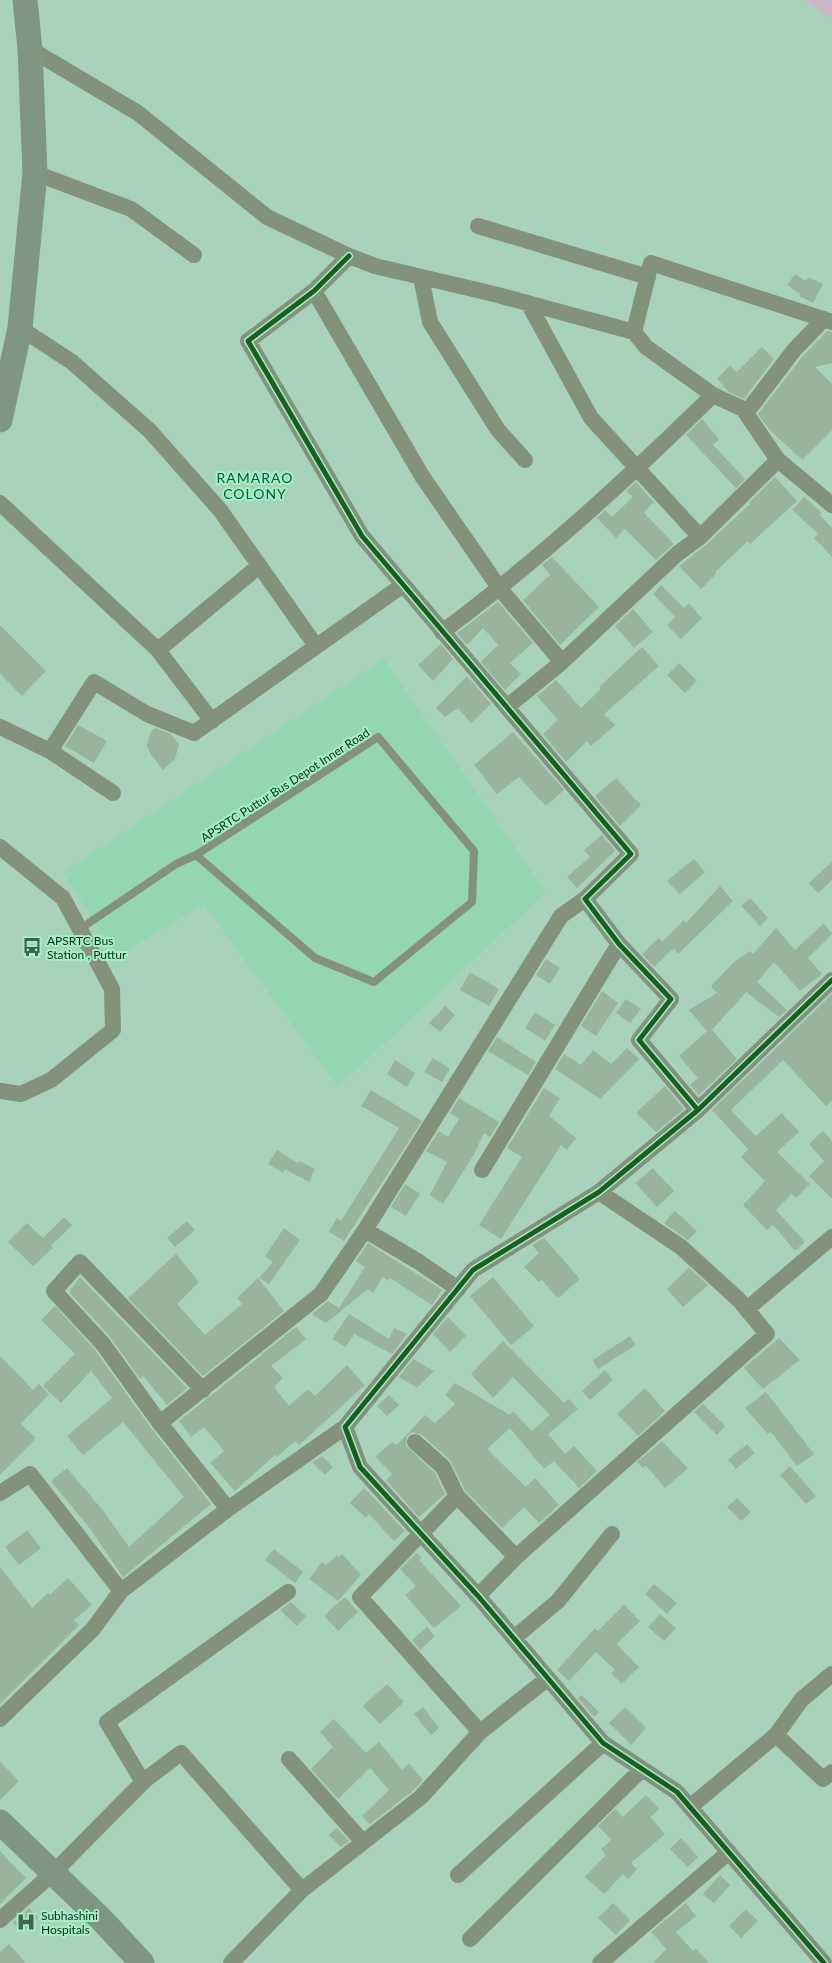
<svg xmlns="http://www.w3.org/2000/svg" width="832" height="1963" font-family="Lato,sans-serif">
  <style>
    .built { fill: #94d6b4 }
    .green { fill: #cbb6c6 }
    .building { fill: #98b49f }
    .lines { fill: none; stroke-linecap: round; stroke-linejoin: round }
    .service { stroke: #83917d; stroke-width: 8 }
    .minor { stroke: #83917d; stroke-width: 16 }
    .primary { stroke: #809684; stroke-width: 25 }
    .cycleway-casing { stroke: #a4f0c7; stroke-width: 8 }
    .cycleway { stroke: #1b5e20; stroke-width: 5 }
    .labels { text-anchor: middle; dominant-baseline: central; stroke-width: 4; stroke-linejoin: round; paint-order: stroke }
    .street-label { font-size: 12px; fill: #0a2b1c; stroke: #a4f0c7 }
    .poi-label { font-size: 12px; fill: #0a2b1c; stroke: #a4f0c7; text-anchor: start }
    .neighbourhood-label { font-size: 14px; letter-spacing: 1px; fill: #005c3b; stroke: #a4f0c7 }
  </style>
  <rect width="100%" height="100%" fill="#a8d2bc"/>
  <!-- built -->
  <path class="built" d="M384,659L546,892L338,1087L204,905L117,956L63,873Z"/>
  <!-- green -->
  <path class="green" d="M804,0H832V19Z"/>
  <!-- building -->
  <path class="building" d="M795,274L806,281L808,277L823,284L813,303L799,296L800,294L787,285Z
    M827,331L832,332V363L815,367L832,384V430L802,460L769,429L758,414L803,356Z
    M762,347L774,359L744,399L729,392L717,379L730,365L737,372Z
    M702,419L719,439L713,445L745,479L736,488L686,435Z
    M775,477L797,501L750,544L748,541L715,572L716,574L701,589L679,566L707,544L750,504L749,503Z
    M636,482L654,502L644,513L674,544L656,560L625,529L616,538L597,518L605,510L612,517L633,497L626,491Z
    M804,497L822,513L820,515L832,528V557L814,538L818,534L792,510Z
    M552,557L599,607L560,645L523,600L550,575L542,565Z
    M661,585L684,608L689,603L702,618L681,639L667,625L675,617L653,594Z
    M498,602L533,643L510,663L521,674L505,690L481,662L498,645L483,628L467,645L457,633Z
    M633,609L653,632L634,648L615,626Z
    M0,625L46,671L22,696L0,674Z
    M441,644L453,659L433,681L418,665Z
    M642,647L659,666L604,714L615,725L591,746L587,741L566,762L543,734L558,720L537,696L556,680L581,708L601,689L599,687Z
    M679,663L697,681L685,693L667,675Z
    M467,676L491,704L471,723L458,708L445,717L436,708Z
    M78,725L107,741L94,763L65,746Z
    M155,728L171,734L179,744L175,759L163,770L151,755L147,746L150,733Z
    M513,732L564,790L546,806L519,777L497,794L474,765Z
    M616,778L641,805L620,826L595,796Z
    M602,835L615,851L577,888L567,877L590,857L584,850Z
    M694,859L705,872L680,894L667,881Z
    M832,862V880L818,893L809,883Z
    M720,886L733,901L678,954L674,948L654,967L642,954L659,938L662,942L684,920L686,923Z
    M750,898L768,918L760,926L741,906Z
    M824,923L832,934L808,958L822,974L800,991L774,962L757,982L787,1010L779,1017L746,992L712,1030L737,1059L699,1095L690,1085L698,1078L679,1056L707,1031L689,1010L717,993L711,986L734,962L750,951L753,954L776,928L795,950Z
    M546,959L560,968L550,984L536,975Z
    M470,972L499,989L489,1006L460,990Z
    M602,991L618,1003L596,1036L581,1026Z
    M832,994V1101L826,1106L783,1060L731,1110L756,1136L782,1113L799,1132L777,1152L810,1184L796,1198L792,1194L776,1210L805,1242L795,1251L773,1225L767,1230L743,1205L765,1181L741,1157L748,1149L712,1110Z
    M626,999L641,1009L630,1023L616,1013Z
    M445,1006L455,1015L440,1032L429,1023Z
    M535,1012L555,1025L545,1041L525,1028Z
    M497,1037L536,1062L528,1075L488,1051Z
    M627,1048L639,1059L600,1099L555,1069L564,1054L581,1065L593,1050L611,1064Z
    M433,1058L450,1069L442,1082L424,1072Z
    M395,1060L415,1073L407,1087L387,1074Z
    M665,1086L684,1109L656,1132L636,1113Z
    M544,1088L560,1098L549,1116L576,1138L567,1150L561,1145L501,1239L479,1225L522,1157L507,1148Z
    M371,1090L422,1121L344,1241L329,1232L337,1218L341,1221L399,1128L361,1106Z
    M459,1098L499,1122L490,1137L484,1133L474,1154L443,1204L430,1195L447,1162L426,1151L439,1131L448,1137L459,1119L450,1113Z
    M823,1131L832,1141V1199L809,1176L824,1161L809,1144Z
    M277,1150L298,1163L300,1161L315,1169L309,1182L285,1169L283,1173L268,1164Z
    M653,1168L674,1191L657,1207L635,1183Z
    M405,1184L420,1194L406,1216L391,1207Z
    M675,1211L697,1231L688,1240L664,1223Z
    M64,1217L72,1225L51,1246L53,1248L33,1266L8,1242L27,1223L43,1238Z
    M187,1221L195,1230L175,1247L167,1238Z
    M284,1228L300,1240L269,1284L259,1278L273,1262L265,1256Z
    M544,1238L580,1279L558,1298L542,1280L539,1282L524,1267L539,1253L532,1245Z
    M368,1243L442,1290L432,1305L390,1278L388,1281L383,1277L373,1293L368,1289L326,1323L312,1314L328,1301L339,1308L365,1267L356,1261Z
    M176,1254L199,1282L177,1304L205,1335L242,1304L237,1298L258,1278L284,1311L203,1376L128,1298Z
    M689,1268L708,1285L683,1307L667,1289Z
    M80,1277L187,1388L167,1405L143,1376L140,1379L110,1337L69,1292Z
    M493,1277L534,1326L511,1345L470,1296Z
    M55,1306L95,1350L151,1428L211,1504L123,1577L91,1530L51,1481L67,1468L105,1513L129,1547L184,1497L123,1422L83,1455L67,1436L112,1398L91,1371L61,1403L43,1386L75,1354L41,1320Z
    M349,1314L389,1339L394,1328L407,1334L392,1354L354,1334L346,1347L332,1339Z
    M448,1317L466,1336L450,1352L433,1334Z
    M296,1327L306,1339L271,1366L283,1378L274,1387L289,1406L308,1389L315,1396L347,1365L365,1385L299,1445L295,1441L277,1457L275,1455L235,1491L210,1463L224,1451L204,1427L191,1437L179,1421Z
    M630,1336L636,1345L598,1369L593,1360Z
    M779,1338L800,1360L763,1389L744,1368Z
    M503,1341L564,1403L569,1399L578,1409L548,1434L565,1454L574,1446L597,1471L579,1488L554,1461L544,1469L510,1428L487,1449L526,1487L535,1478L559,1505L539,1523L524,1507L502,1528L465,1490L450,1460L422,1435L412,1432L407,1436L406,1446L435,1473L445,1494L419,1517L386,1480L392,1474L375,1457L392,1442L397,1445L425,1415L435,1423L455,1404L445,1395L455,1383L510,1415L513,1411L532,1431L550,1415L513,1377L493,1398L471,1374Z
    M0,1356L33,1390L39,1384L49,1394L21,1424L36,1438L0,1475Z
    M413,1359L434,1371L417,1388L399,1377Z
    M605,1370L613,1380L590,1400L582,1391Z
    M645,1388L665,1411L638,1436L617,1414Z
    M766,1392L814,1454L797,1466L771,1432L768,1434L745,1408Z
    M389,1395L399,1405L387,1416L377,1406Z
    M703,1404L725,1426L717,1435L694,1412Z
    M662,1441L688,1468L665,1488L646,1466L643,1468L637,1462Z
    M747,1444L755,1453L736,1469L728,1460Z
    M322,1456L333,1467L325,1475L312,1462Z
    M790,1466L816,1496L806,1504L780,1475Z
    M364,1488L405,1531L394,1541L369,1514L366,1518L350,1503Z
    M737,1498L751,1512L741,1521L727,1507Z
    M27,1530L41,1548L19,1565L5,1547Z
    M274,1549L303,1572L295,1583L265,1560Z
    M417,1553L422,1558L419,1560L461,1606L434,1628L405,1595L416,1586L400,1569Z
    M342,1554L361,1575L338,1601L309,1579L322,1562L326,1565L337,1555L339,1557Z
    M0,1567L32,1608L48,1593L50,1595L68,1578L92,1605L74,1620L79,1625L0,1704Z
    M654,1584L677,1603L667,1614L645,1594Z
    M345,1597L358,1612L338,1631L324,1616Z
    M291,1602L306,1616L297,1626L280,1610Z
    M624,1605L640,1621L617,1644L639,1667L622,1684L611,1673L615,1670L596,1652L569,1681L557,1670L595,1628L598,1631Z
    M660,1614L676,1628L664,1641L648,1627Z
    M427,1627L435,1636L420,1650L412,1640Z
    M387,1684L404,1702L380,1724L363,1706Z
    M582,1695L599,1712L594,1717L578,1698Z
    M423,1707L439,1728L431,1735L414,1714Z
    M625,1707L646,1728L631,1745L609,1723Z
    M334,1719L366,1753L379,1742L402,1770L409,1763L423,1780L414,1790L370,1824L362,1816L389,1790L370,1768L338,1799L311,1769L333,1747L320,1732Z
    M0,1762L19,1781L0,1800Z
    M646,1795L659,1809L650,1817L665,1834L631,1863L637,1869L628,1879L623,1874L604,1894L585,1877L606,1855L601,1849L611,1840L598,1826L615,1809L623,1817Z
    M337,1828L349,1841L341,1847L329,1835Z
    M681,1838L698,1857L688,1867L670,1849Z
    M0,1851L26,1878L0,1904Z
    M720,1875L730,1885L714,1903L703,1894Z
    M613,1903L630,1920L616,1935L598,1918Z
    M686,1903L696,1916L676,1932L693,1951L696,1949L709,1963H653L666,1949L651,1932Z
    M29,1908L38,1917L23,1932L13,1923Z
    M746,1909L758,1921L741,1938L729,1926Z
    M9,1944L26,1963H0V1952Z"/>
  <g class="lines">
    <!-- service -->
    <path class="service" d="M80,929L176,864L196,855L315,958L374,982L472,902L474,851L378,737L196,855"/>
    <!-- minor -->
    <path class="minor" d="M30,49L138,113L267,217L349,256L375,266L494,294L634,332L651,263L832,322
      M35,173L131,209L194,255
      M478,226L648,277
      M349,256L314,291L248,341L362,536L631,854L585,899L619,944L671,999L639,1040L698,1110
      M421,277L430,322L498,430L525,460
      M314,291L422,476L500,589L562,662
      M528,303L591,418L700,537
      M20,328L72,362L150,431L220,510L316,646
      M713,395L743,409L778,460L832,505
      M746,413L795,349L824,319
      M0,503L158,650L212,721
      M442,632C539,560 627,479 713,395L646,347L634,332
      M158,650L259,566
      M508,706L562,662L677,554L700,537L778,460
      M0,727L50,751L113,793
      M50,751L94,682L147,714L194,733L403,585
      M0,847L63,898L112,989L113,1030L51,1080L21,1094L0,1091
      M482,1170L619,944
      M365,1230L561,916L585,899
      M747,1309L832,1237
      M203,1390L80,1262L54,1291L103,1344L159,1422L228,1509
      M160,1423L321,1294L365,1230L419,1262L458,1289
      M415,1442L443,1467L457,1496
      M0,1493L30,1474L121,1591
      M516,1557L767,1334L739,1300L681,1247L599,1192
      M478,1596L516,1557L457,1496L360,1597L480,1732
      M514,1638L558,1601L612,1534
      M0,1719L93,1629L121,1591L228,1509L345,1427
      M776,1735L823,1779L832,1772
      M289,1759L363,1842
      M143,1782L107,1722L288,1592
      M690,1807L776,1735L802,1699L832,1674
      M458,1875L603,1743
      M302,1890L421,1797L480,1732L548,1678
      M0,1920L53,1873L145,1780L181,1753L302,1890L231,1963
      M470,1939L642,1769
      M600,1963L729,1852
      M824,1963L677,1792L603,1743L478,1596L360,1467L345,1427L473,1270L599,1192L698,1110L832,980"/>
    <!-- primary -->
    <path class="primary" d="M0,420L20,328L35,173L30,49L25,0
      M0,1822L101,1919L142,1963"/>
    <!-- cycleway casing -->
    <g class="cycleway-casing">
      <path id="cycleway" d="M349,256L314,291L248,341L362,536L631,854L585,899L619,944L671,999L639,1040L698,1110
        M824,1963L677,1792L603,1743L478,1596L360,1467L345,1427L473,1270L599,1192L698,1110L832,980"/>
    </g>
    <!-- cycleway -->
    <use href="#cycleway" class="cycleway"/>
  </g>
  <!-- icons -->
  <defs>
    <g id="bus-bare" transform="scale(1.5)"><path d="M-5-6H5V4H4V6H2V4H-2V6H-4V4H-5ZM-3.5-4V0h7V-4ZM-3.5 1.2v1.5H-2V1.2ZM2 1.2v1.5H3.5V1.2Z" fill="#416554" stroke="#a4f0c7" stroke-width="2.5" paint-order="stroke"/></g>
    <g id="hospital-bare" transform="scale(1.5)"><path d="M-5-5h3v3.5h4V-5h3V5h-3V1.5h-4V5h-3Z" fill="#416554" stroke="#a4f0c7" stroke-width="2.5" paint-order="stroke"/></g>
  </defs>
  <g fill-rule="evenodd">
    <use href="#bus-bare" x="32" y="947"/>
    <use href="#hospital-bare" x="26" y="1922"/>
  </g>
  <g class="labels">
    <!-- street labels -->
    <g class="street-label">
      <text transform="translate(285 785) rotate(-33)">APSRTC Puttur Bus Depot Inner Road</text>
    </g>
    <!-- poi labels -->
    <g class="poi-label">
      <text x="47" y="940">APSRTC Bus<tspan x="47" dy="14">Station , Puttur</tspan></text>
      <text x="41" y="1915">Subhashini<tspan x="41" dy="14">Hospitals</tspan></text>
    </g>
    <!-- neighbourhood labels -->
    <g class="neighbourhood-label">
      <text x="255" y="477">RAMARAO<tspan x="255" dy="16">COLONY</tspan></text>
    </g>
  </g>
</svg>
